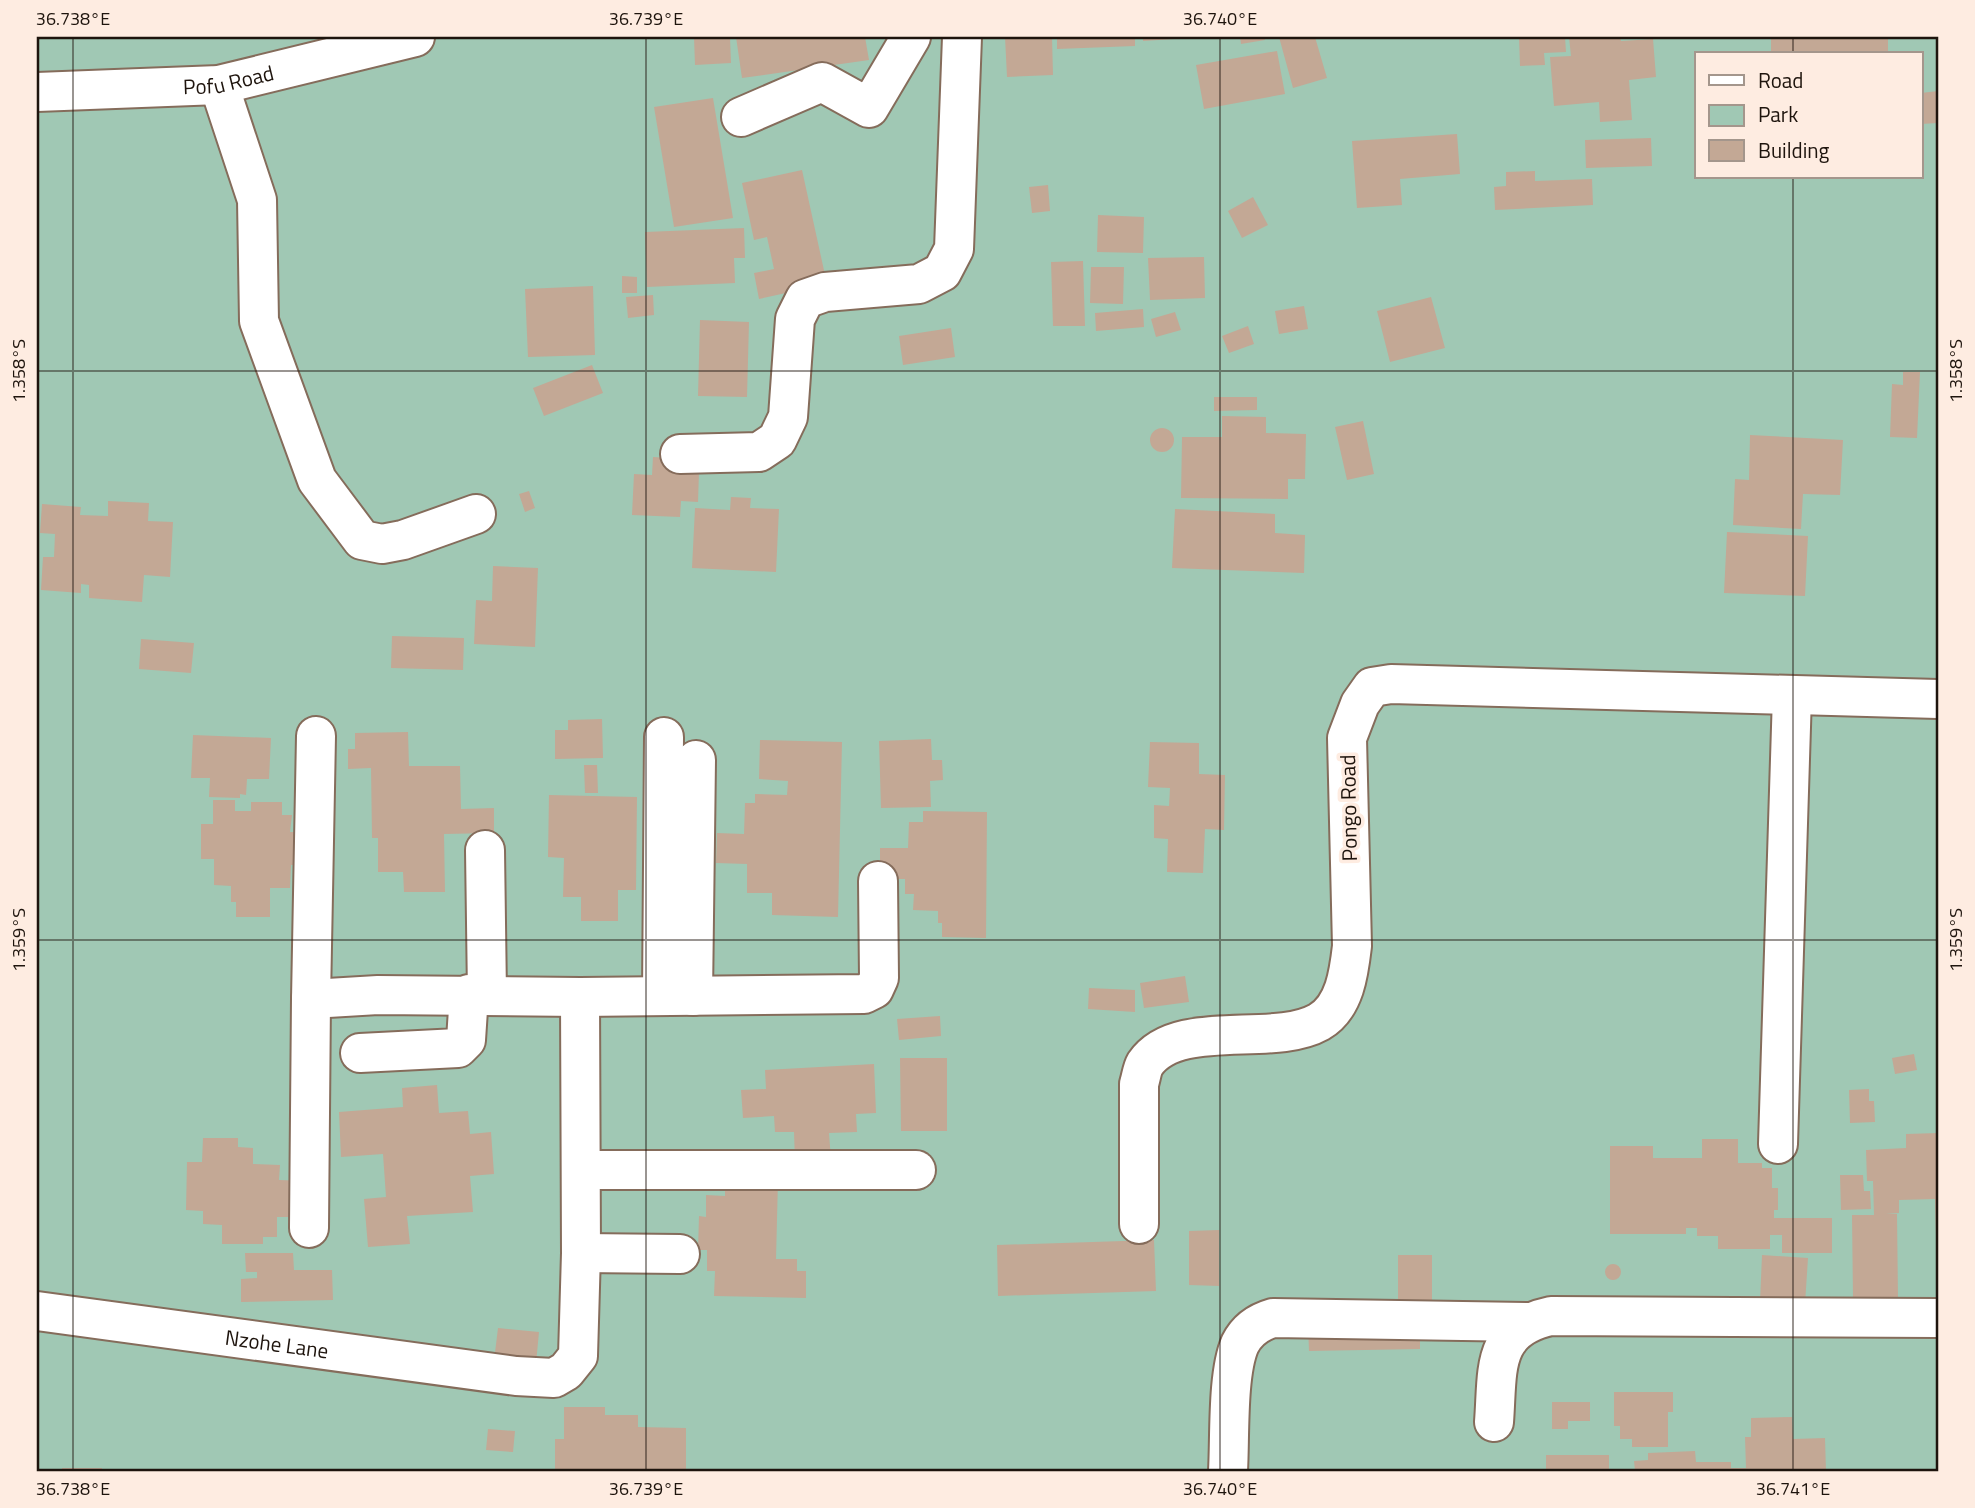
<svg xmlns="http://www.w3.org/2000/svg" width="1975" height="1508" font-family="'Titillium Web',sans-serif">
  <style>
    .green { fill: #a0c8b4; fill-rule: evenodd }
    .building { fill: #c3a895 }
    .lines { fill: none; stroke-linecap: round; stroke-linejoin: round }
    .minor-casing { stroke: #856c5b; stroke-width: 42 }
    .minor { stroke: #fff; stroke-width: 38 }
    .ticks { fill: none; stroke: #1e140d; stroke-width: 2; stroke-opacity: 0.45 }
    .labels { text-anchor: middle; dominant-baseline: central; stroke-width: 7; stroke-linejoin: round; paint-order: stroke }
    .street-label { font-size: 21px; fill: #1e140d; stroke: #feece1 }
    .neatline { fill: none; stroke: #1e140d; stroke-width: 2.5 }
    .ticks-label { font-size: 18px; text-anchor: middle; fill: #1e140d }
  </style>
  <rect width="100%" height="100%" fill="#f9dcc9"/>
  <!-- green -->
  <path class="green" d="M37,37H1938V1471H37ZM1697,54H1921V177H1697Z"/>
  <!-- building -->
  <path class="building" d="M694,37H730L731,63L695,65Z
    M736,37H865L869,60L742,78Z
    M1005,37H1052L1053,75L1007,77Z
    M1057,37H1135V46L1057,49Z
    M1143,37H1173L1174,39L1143,41Z
    M1240,37H1264L1265,40L1241,44Z
    M1279,37H1315L1327,78L1293,88Z
    M1519,37H1565L1566,52L1544,53L1545,65L1520,66Z
    M1569,37H1620L1621,41L1653,39L1656,77L1629,80L1632,120L1600,122L1599,102L1554,106L1550,57L1571,56Z
    M1771,37H1888V54H1771Z
    M1277,51L1285,94L1204,109L1196,65Z
    M1938,91V123L1921,124V93Z
    M713,98L733,218L674,227L654,107Z
    M1457,134L1460,174L1400,179L1402,205L1357,208L1352,141Z
    M1651,138L1652,166L1586,168L1585,140Z
    M802,170L827,284L759,299L754,273L774,269L767,237L754,240L742,183Z
    M1535,171V181L1592,179L1593,205L1495,210L1494,187L1506,186V172Z
    M1048,185L1050,211L1032,213L1029,187Z
    M1253,197L1268,225L1242,238L1228,211Z
    M1098,215L1144,217L1143,253L1097,252Z
    M744,228L745,258H734L735,283L647,287L645,232Z
    M1204,257L1205,298L1150,300L1148,258Z
    M1083,261L1085,326H1053L1051,262Z
    M1091,267H1124L1123,304L1090,303Z
    M622,276L637,277V293H622Z
    M593,286L595,355L528,357L525,289Z
    M653,295L654,315L628,318L626,297Z
    M1431,297L1445,348L1390,362L1377,311Z
    M1304,306L1308,329L1279,334L1275,311Z
    M1143,309L1144,327L1096,331L1095,313Z
    M1175,312L1181,330L1156,337L1151,319Z
    M700,320L749,322L747,397L698,396Z
    M1248,326L1254,344L1229,353L1222,336Z
    M951,328L955,357L903,365L899,336Z
    M592,365L603,393L544,416L533,388Z
    M1903,372H1920L1917,438L1890,437L1892,384L1903,385Z
    M1214,397H1257V410L1214,411Z
    M1222,416L1266,417V433L1306,434L1305,479H1288V499L1181,498L1182,437H1222Z
    M1363,421L1374,474L1347,480L1335,427Z
    M1150 440a12 12 0 1 1 24 0a12 12 0 1 1-24 0Z
    M1750,435L1843,440L1840,495L1803,494L1801,529L1733,525L1735,479L1749,480Z
    M653,457L686,459L699,472L698,502L681,501L680,517L632,515L634,474L652,475Z
    M529,491L535,508L525,512L519,494Z
    M731,497L751,498L750,508L779,509L776,572L692,568L695,508L730,510Z
    M108,501L149,503L148,521L173,522L170,577L144,575L142,602L89,598V585L81,584V593L41,590L43,557H54L55,534L40,533L42,504L81,507L80,515L108,516Z
    M1175,509L1275,514V533L1305,535L1304,573L1172,568Z
    M1727,532L1808,536L1805,596L1724,593Z
    M493,566L538,568L535,647L474,644L476,600L492,601Z
    M392,636L464,638L463,670L391,668Z
    M141,639L194,643L191,673L139,669Z
    M602,719L603,758L555,759V730H568V720Z
    M408,732L409,766H460L461,809L494,808V833L444,834L445,892H404L403,872H378V838H372L371,768L348,769V749H355V733Z
    M193,735L271,738L269,779H247L246,795L240,794V798L209,797L210,778H191Z
    M931,739L932,760H942L943,780L930,781L931,807L881,808L879,741Z
    M760,740L842,742L838,917L772,915V893H747V864L716,863L717,833L744,834L745,803H755V794L787,795L788,781L759,779Z
    M1150,742L1199,743V774L1225,775L1224,830L1205,829L1203,873L1167,872L1168,839L1154,838V805L1169,806L1170,788L1148,787Z
    M584,765H597L598,793H585Z
    M549,795L637,797L636,890H618V921H581V897H563L564,858L548,857Z
    M213,800H235V811H251V802H282V815H292L290,832H309L308,865H291L290,888H270V917H236V902H231V886L214,885V859H201V824H213Z
    M923,811L987,812L986,938L942,937V923H938V911L913,910L914,894H905V879H880V848H908L909,822H923Z
    M1185,976L1189,1002L1144,1008L1140,983Z
    M1089,988L1135,990V1012L1088,1009Z
    M940,1016L941,1036L899,1040L897,1019Z
    M1914,1054L1917,1070L1895,1074L1892,1058Z
    M900,1058H947V1131H901Z
    M874,1064L876,1113L856,1114L857,1132L829,1133L831,1160L795,1162L794,1132H775L774,1116L743,1118L741,1090L766,1089L765,1070Z
    M437,1085L439,1113L468,1111L470,1134L491,1132L494,1174L470,1176L473,1212L407,1216L410,1244L368,1247L364,1199L386,1197L383,1154L341,1157L339,1112L403,1107L402,1088Z
    M1869,1089V1101H1874L1875,1122L1850,1123L1849,1090Z
    M1938,1133V1235H1936L1935,1199L1899,1200V1213L1886,1214H1897L1898,1298L1853,1299L1852,1215H1874L1873,1181H1867L1866,1150L1906,1148V1134Z
    M203,1138H238V1147L253,1148V1164L280,1165L279,1180L308,1181L307,1217H277V1237H263V1244H222V1225L203,1224V1211L186,1210L187,1162H202Z
    M1702,1139H1738V1163H1762V1168H1772V1188H1778V1210H1774V1218H1832V1253H1782V1235H1770V1249H1718V1236H1697V1228H1686V1234H1610V1146H1653V1158H1702Z
    M1840,1175H1863L1864,1191H1870L1871,1209L1841,1210Z
    M725,1180H778L776,1259H797V1271H806V1298L714,1296L715,1271H707V1250H698L699,1216L706,1217V1195L725,1196Z
    M1219,1230V1286L1189,1285V1231Z
    M1154,1240L1156,1291L998,1296L997,1245Z
    M245,1253H293L294,1270H332L333,1300L241,1302V1279L257,1278V1272H246Z
    M1398,1255H1432V1315H1398Z
    M1762,1255L1808,1258L1805,1304L1760,1302Z
    M1605 1272a8 8 0 1 1 16 0a8 8 0 1 1-16 0Z
    M1420,1322V1349L1309,1351L1308,1324Z
    M498,1328L539,1332L535,1374L493,1369Z
    M1614,1392H1673V1412H1668V1447H1632V1439H1620V1426H1614Z
    M1552,1402H1590V1421H1568V1429H1552Z
    M564,1407H605V1415H638V1427L686,1428V1471H555V1439H564Z
    M1792,1417L1793,1439L1825,1438L1826,1471H1635L1634,1461L1648,1460V1453L1695,1451L1696,1462H1731V1468H1746L1745,1437H1751V1418Z
    M488,1429L515,1431L513,1452L486,1450Z
    M1546,1455H1609V1471H1546Z
    M62,1468H102V1471H62Z"/>
  <g class="lines">
    <!-- minor casing -->
    <g class="minor-casing">
      <g id="minor">
        <path d="M219,85L257,200L259,321L317,480L362,540L382,544L403,540L476,514"/>
        <path id="s1" d="M37,92L219,85L415,37"/>
        <path d="M741,117L822,82L869,108L911,37"/>
        <path d="M680,454L759,452L777,440L788,417L795,319L805,299L825,292L919,284L942,272L954,249L962,37"/>
        <path d="M485,850L487,995"/>
        <path d="M662,996L664,737"/>
        <path d="M693,996L696,760"/>
        <path d="M311,999L378,995L580,997L864,994L874,989L879,978L878,881"/>
        <path d="M360,1053L458,1048L466,1040L469,994"/>
        <path d="M1778,1144L1792,695"/>
        <path d="M581,1170H916"/>
        <path d="M1139,1224V1084C1141,1078 1142,1069 1145,1064C1177,1017 1273,1048 1319,1022C1345,1007 1349,972 1352,946L1347,738L1360,704L1372,687L1391,684L1938,699"/>
        <path d="M309,1228L311,999L316,736"/>
        <path d="M581,1253L680,1254"/>
        <path id="s2" d="M37,1311L516,1376L554,1378L566,1371L578,1356L581,1253L580,997"/>
        <path d="M1494,1422C1498,1371 1490,1329 1551,1316L1938,1318"/>
        <path d="M1228,1471C1230,1437 1227,1374 1240,1344C1247,1330 1259,1322 1273,1318L1529,1322"/>
      </g>
    </g>
    <!-- minor -->
    <use href="#minor" class="minor"/>
  </g>
  <!-- ticks -->
  <path class="ticks" d="M73,37V1471M646,37V1471M1220,37V1471M1793,37V54M1793,177V1471M37,371H1938M37,940H1938"/>
  <g class="labels">
    <!-- street labels -->
    <g class="street-label">
      <text stroke="none"><textPath href="#s1" startOffset="192">Pofu Road</textPath></text>
      <text transform="translate(1348 808) rotate(-91)">Pongo Road</text>
      <text stroke="none"><textPath href="#s2" startOffset="242">Nzohe Lane</textPath></text>
    </g>
  </g>
  <!-- border -->
  <rect width="1975" height="1508" fill="none" stroke="#feece1" stroke-width="77"/>
  <!-- legend -->
  <rect x="1695" y="52" width="228" height="126" fill="#feece1" stroke="#a4968c" stroke-width="2"/>
  <rect x="1709" y="75" width="35" height="10" fill="#ffffff" stroke="#a4968c" stroke-width="2"/>
  <text x="1758" y="88" font-size="21" fill="#1e140d">Road</text>
  <rect x="1709" y="105" width="35" height="21" fill="#a0c8b4" stroke="#a4968c" stroke-width="2"/>
  <text x="1758" y="122" font-size="21" fill="#1e140d">Park</text>
  <rect x="1709" y="140" width="35" height="21" fill="#c3a895" stroke="#a4968c" stroke-width="2"/>
  <text x="1758" y="158" font-size="21" fill="#1e140d">Building</text>
  <rect x="38" y="38" width="1899" height="1432" class="neatline"/>
  <g class="ticks-label">
    <text x="73" y="25">36.738°E</text>
    <text x="646" y="25">36.739°E</text>
    <text x="1220" y="25">36.740°E</text>
    <text transform="translate(19 371) rotate(-90)" y="6">1.358°S</text>
    <text transform="translate(1956 371) rotate(-90)" y="6">1.358°S</text>
    <text transform="translate(19 940) rotate(-90)" y="6">1.359°S</text>
    <text transform="translate(1956 940) rotate(-90)" y="6">1.359°S</text>
    <text x="73" y="1495">36.738°E</text>
    <text x="646" y="1495">36.739°E</text>
    <text x="1220" y="1495">36.740°E</text>
    <text x="1793" y="1495">36.741°E</text>
  </g>
</svg>
